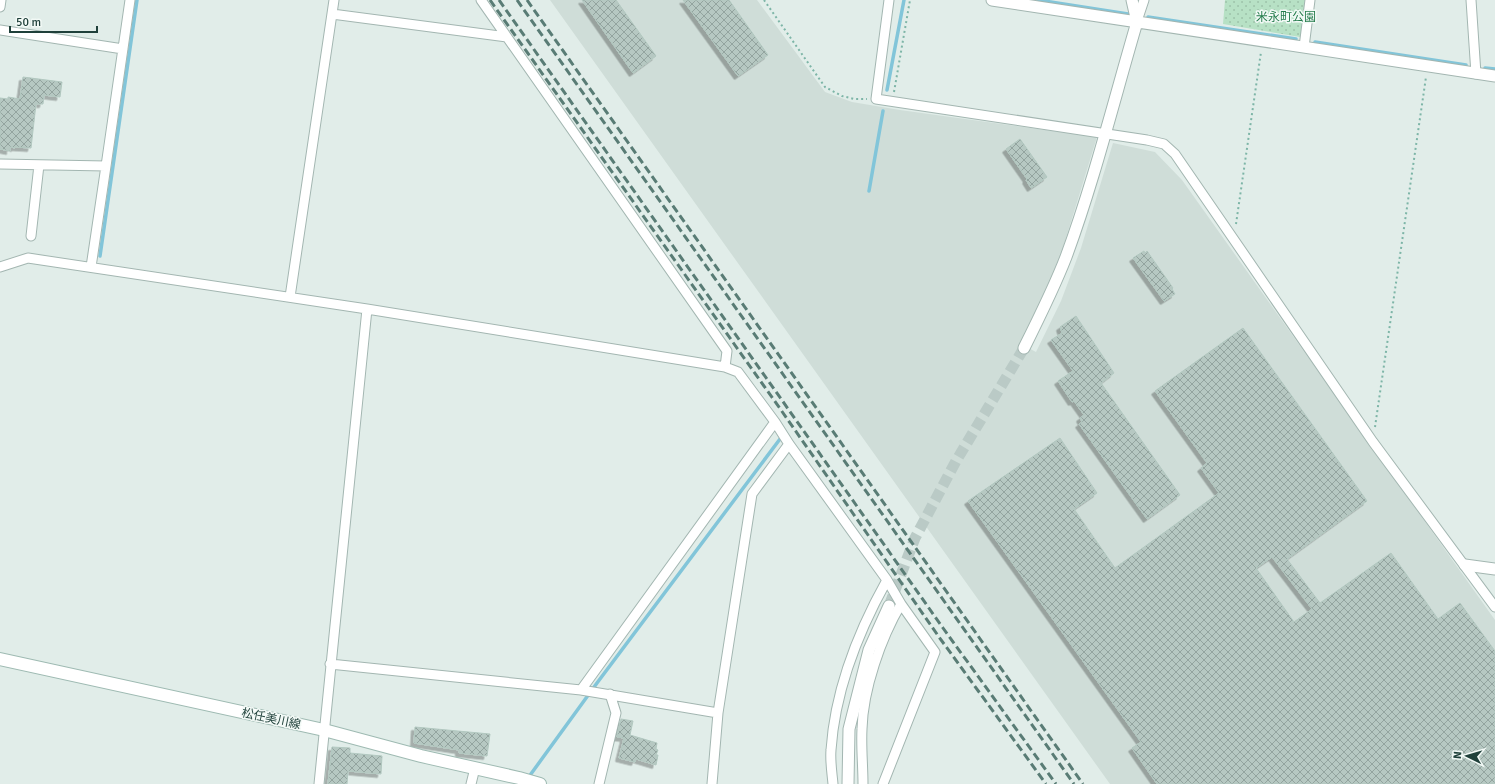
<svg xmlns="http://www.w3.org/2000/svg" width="1495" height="784" font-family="Signika,'Noto Sans JP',sans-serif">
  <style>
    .built { fill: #cfddd8 }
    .grass { fill: url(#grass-dots) }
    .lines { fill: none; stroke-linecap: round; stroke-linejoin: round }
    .stream { stroke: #82c5d9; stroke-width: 3.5 }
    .building { fill: url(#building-cross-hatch); stroke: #b2c8c0; fill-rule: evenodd; filter: url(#shadow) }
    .tertiary-tunnel { stroke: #bacac6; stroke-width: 11; stroke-dasharray: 11 5.5; stroke-linecap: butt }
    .minor-casing { stroke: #a3b6b1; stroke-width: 11 }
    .tertiary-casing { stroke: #a3b6b1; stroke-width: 13 }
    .secondary-casing { stroke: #9ebab2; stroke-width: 14 }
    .path { stroke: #7db5a7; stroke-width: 2; stroke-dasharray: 2 3; stroke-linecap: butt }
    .minor { stroke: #fff; stroke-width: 9 }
    .tertiary { stroke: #fff; stroke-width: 11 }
    .secondary { stroke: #fff; stroke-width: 12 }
    .rail { stroke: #597c75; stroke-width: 3; stroke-dasharray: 8 4; stroke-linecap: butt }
    .labels { text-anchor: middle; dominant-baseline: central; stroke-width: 3; stroke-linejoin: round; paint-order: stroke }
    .park-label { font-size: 12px; fill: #247c4c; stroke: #f2f9f6 }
    .street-label { font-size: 12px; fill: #1f403a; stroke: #f2f9f6 }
  </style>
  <defs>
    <pattern id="grass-dots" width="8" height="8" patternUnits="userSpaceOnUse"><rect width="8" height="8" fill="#b7e1c5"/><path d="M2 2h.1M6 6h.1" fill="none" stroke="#9dc2aa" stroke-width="1.8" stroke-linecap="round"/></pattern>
    <pattern id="building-cross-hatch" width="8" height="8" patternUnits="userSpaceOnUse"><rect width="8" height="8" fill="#b6c8c2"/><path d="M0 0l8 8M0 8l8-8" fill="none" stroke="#93a49f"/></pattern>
    <filter id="shadow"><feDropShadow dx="-3.5" dy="3.5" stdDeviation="0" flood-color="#0004"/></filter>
  </defs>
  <rect width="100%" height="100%" fill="#e1ede9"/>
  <!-- built -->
  <path class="built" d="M550,0H757L825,92L852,102L900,110L1097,137L1058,264L1021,344L1036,352L1061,301L1081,248L1113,143L1155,152L1182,180L1495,620V784H1110Z"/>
  <!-- grass -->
  <path class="grass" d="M1225,0H1305L1302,29L1300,37L1223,24Z"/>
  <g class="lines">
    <!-- stream -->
    <path class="stream" d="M1038,0L1128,14
      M1148,17L1296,39
      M1315,42L1466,65
      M1485,68L1495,69
      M887,90L904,0
      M869,191L883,111
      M100,256L137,0
      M528,778L597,683L780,439"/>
  </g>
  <!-- building -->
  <path class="building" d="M582,0H616L656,56L633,73Z
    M683,0H729L768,55L738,76Z
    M23,77L62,82L60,97L44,95L43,104H36L31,148L15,147V148L10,147V151L0,149V98L8,99V97L20,99Z
    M1020,139L1047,177L1031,188L1026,180L1027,179L1006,149Z
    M1144,251L1145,253L1147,251L1173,288L1172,289L1175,294L1164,301L1133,258Z
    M1076,316L1114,373L1101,383L1180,495L1147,519L1079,424L1082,422L1080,418L1084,415L1074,401L1072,402L1058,381L1073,371L1051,340L1062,333L1060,327Z
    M1243,328L1367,501L1287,559L1320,603L1391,553L1438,619L1460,603L1495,651V784H1157L1132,748L1141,742L968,501L1060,438L1097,493L1074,509L1115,568L1219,493L1201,468L1207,463L1155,391ZM1272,557L1312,609L1294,622L1256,568Z
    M621,719L633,721L630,735L657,743L656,749L658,750L656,755H658L656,765L636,759L635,762L619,758L624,738L617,737Z
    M415,727L490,734L487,756L459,753V750L414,743Z
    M332,747L350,748V753L382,756L381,774L348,771L347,784H328Z"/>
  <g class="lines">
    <!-- tertiary-tunnel -->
    <path class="tertiary-tunnel" d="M889,606L915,538L956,461L1024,348"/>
    <!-- minor casing -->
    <g class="minor-casing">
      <path id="minor" d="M481,0L727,351L725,367
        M889,0L876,99L1147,140L1164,144L1175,154L1373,442L1495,607
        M1471,0L1476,74
        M0,7L1,0
        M332,14L507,37
        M1137,21L1144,0
        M0,30L123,49
        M1304,47L1310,0
        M0,164L106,166L130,0
        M31,236L39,165
        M0,267L28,258L367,309L725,367L738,372L775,422L789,444L887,580L901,604
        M91,267L106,166
        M290,297L334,0
        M330,664L581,690L775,422
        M581,690L718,713
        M319,784L367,309
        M471,784L475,768
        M599,784L616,713L610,694
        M712,784L718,713L752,494L789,444
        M833,784C832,773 830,761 831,750C835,690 858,632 887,580
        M863,784C863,766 861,747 862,729C863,689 881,638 901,604L935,652L883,784"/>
    </g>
    <!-- tertiary casing -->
    <g class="tertiary-casing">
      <path id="tertiary" d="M992,0L1495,76
        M1024,348C1039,318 1054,288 1066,257C1094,181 1114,100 1137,22L1132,0
        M1465,565L1495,569
        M848,784L849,729L869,650L889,606"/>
    </g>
    <!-- secondary casing -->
    <g class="secondary-casing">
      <path id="secondary" d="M0,659L324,730L421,756L519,778L540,784"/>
    </g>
    <!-- path -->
    <path class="path" d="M764,0L825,87L842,96L854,99H867
      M894,92L910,0
      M1236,224L1261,52
      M1375,427L1426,77"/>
    <!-- minor -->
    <use href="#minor" class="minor"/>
    <!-- tertiary -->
    <use href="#tertiary" class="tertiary"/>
    <!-- secondary -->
    <use href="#secondary" class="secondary"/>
    <!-- rail -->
    <path class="rail" d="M490,0L781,410L939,637L1046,784
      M499,0L943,628L1056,784
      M517,0L1074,784
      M527,0L1083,784"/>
  </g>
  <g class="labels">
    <!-- park labels -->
    <g class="park-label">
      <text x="1286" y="17">米永町公園</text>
    </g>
    <!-- street labels -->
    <g class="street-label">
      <text transform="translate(271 719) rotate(12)">松任美川線</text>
    </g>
  </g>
  <!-- north arrow -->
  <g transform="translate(1467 756) rotate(275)" stroke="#f2f9f6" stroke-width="3" paint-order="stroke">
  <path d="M0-3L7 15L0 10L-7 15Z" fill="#1f403a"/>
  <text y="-6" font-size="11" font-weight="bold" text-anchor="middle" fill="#1f403a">N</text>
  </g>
  <!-- scale -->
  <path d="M10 26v6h87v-6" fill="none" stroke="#1f403a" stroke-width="2"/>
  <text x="16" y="26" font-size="12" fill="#1f403a" stroke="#f2f9f6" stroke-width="3" paint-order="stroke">50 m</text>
</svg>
